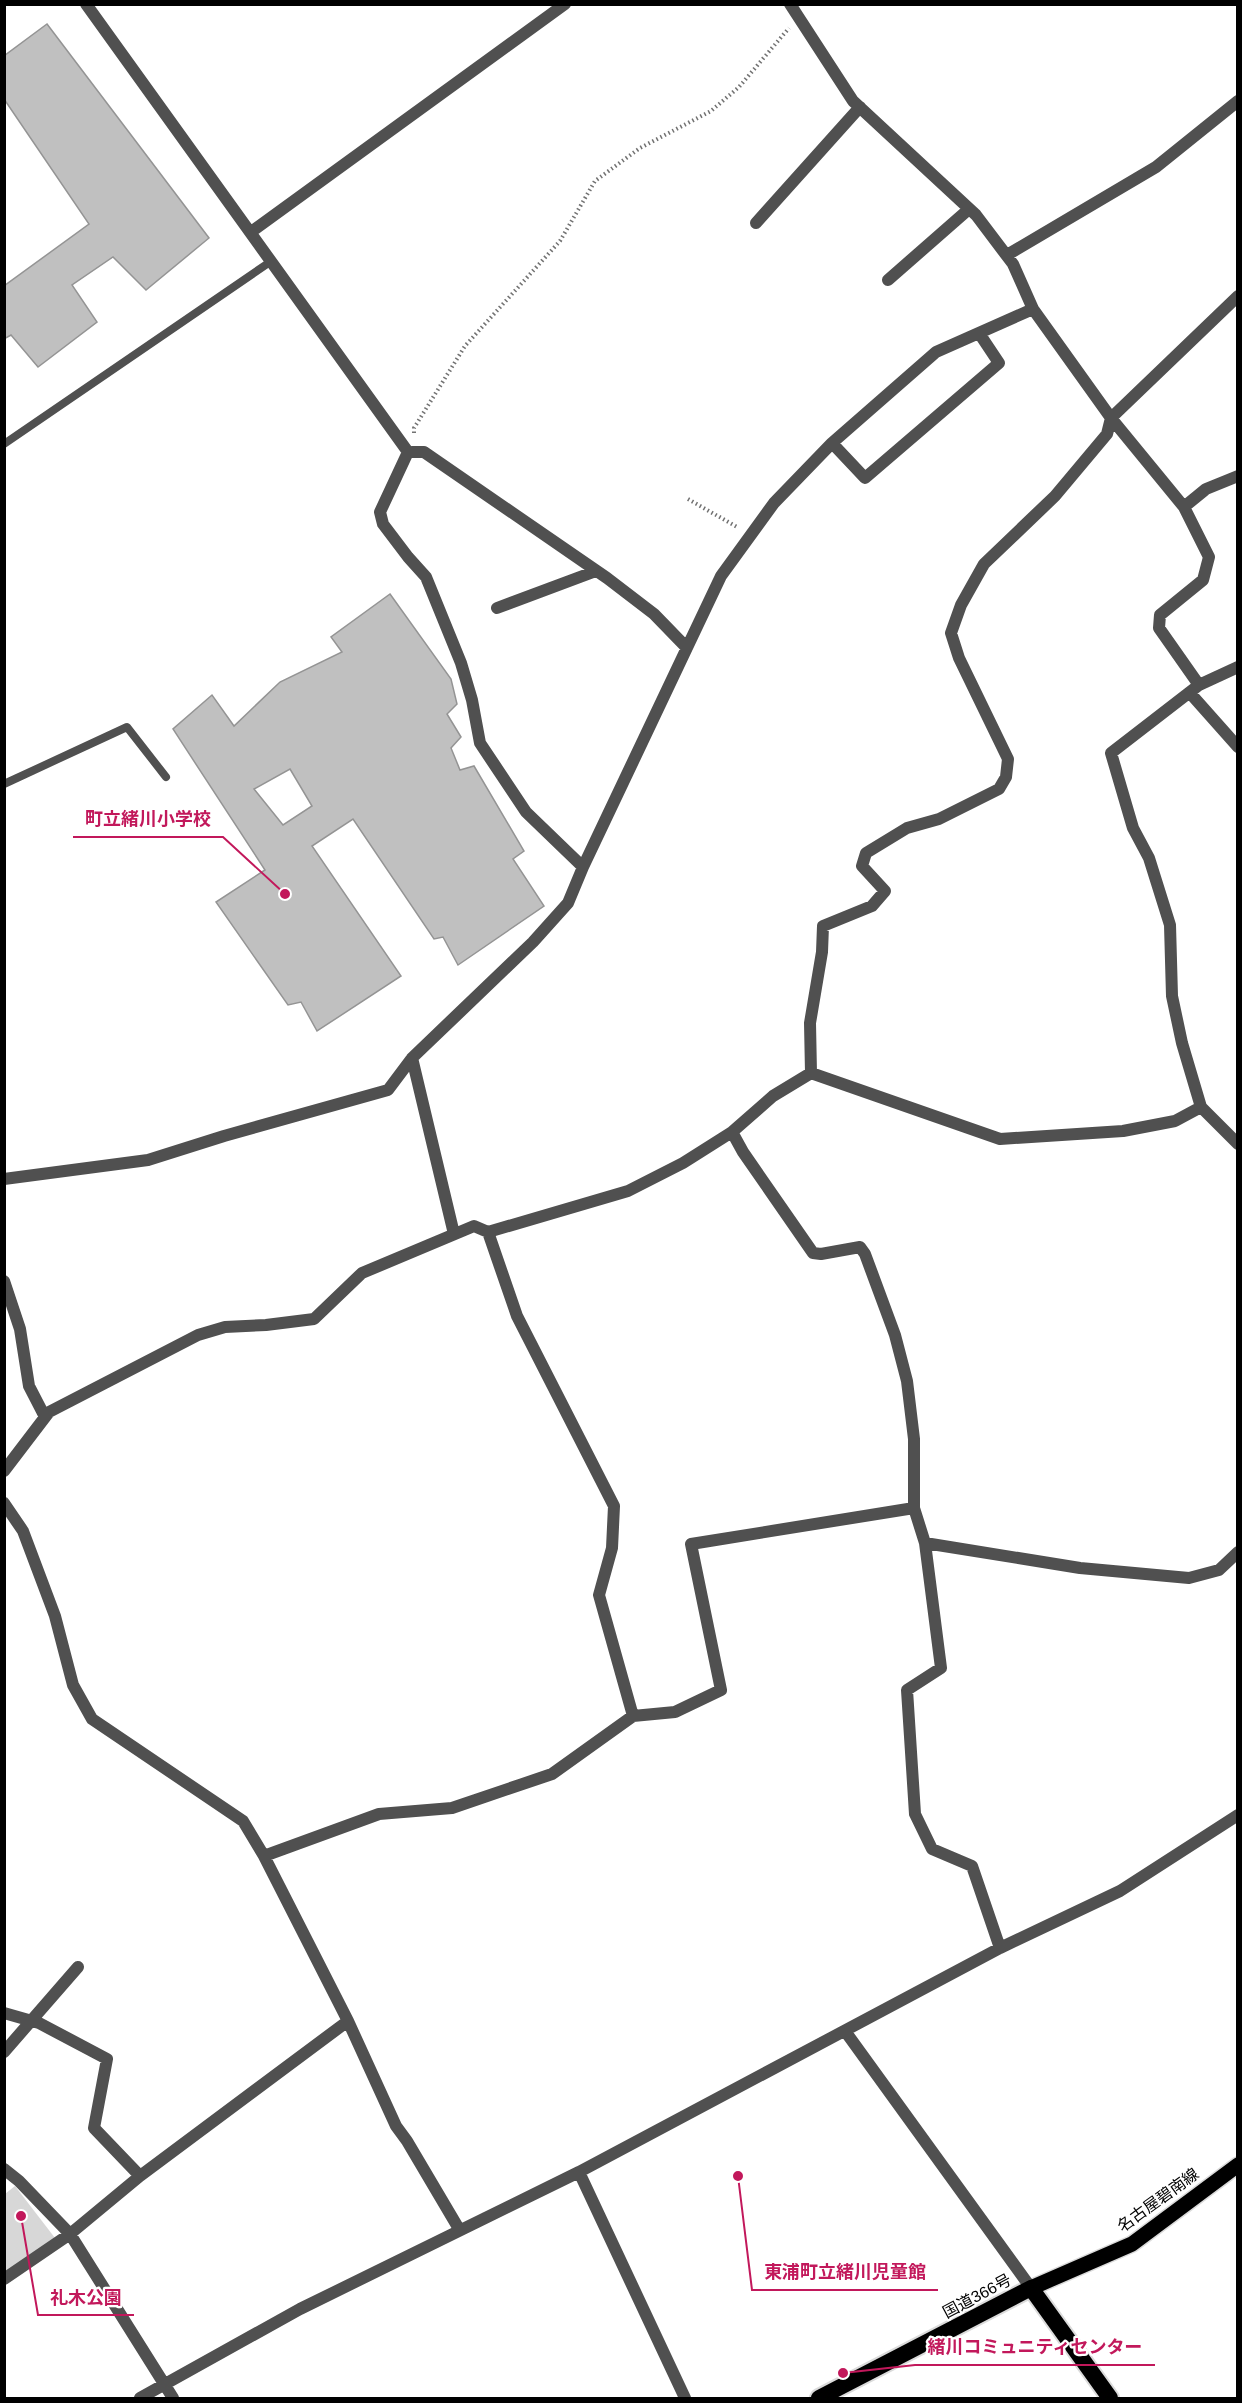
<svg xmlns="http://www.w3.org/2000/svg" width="1242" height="2403" font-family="Helvetica,'Noto Sans JP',sans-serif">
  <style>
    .green { fill: #d7d7d7 }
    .building { fill: #c0c0c0; stroke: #949494; stroke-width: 1.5; fill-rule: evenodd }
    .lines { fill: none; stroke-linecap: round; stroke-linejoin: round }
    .primary-casing { stroke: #dbdbdb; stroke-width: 18 }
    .trunk-casing { stroke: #dbdbdb; stroke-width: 20 }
    .path { stroke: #727272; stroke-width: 4; stroke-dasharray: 1.5 3; stroke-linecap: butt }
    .service { stroke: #505050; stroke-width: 8 }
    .minor { stroke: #505050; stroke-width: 12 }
    .primary { stroke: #000; stroke-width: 15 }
    .trunk { stroke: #000; stroke-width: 16 }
    .labels { text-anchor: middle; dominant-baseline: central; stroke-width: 4.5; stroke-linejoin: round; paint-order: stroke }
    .street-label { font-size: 16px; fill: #000; stroke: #fff }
    .leader { fill: none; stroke: #c2185b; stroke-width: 2 }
    .callout-dot { fill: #c2185b; stroke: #fff; stroke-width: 2 }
    .callout-label { font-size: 18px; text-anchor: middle; font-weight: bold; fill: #c2185b; stroke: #fff; stroke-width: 4.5; stroke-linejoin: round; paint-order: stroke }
  </style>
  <rect width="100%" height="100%" fill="#fff"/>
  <!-- green -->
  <path class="green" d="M15,2186L55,2238L5,2276V2194Z"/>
  <!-- building -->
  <path class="building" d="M47,24L209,238L146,290L113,257L72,285L97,322L38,367L11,335L4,339V286L89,224L4,99V56Z
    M390,594L451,679L457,704L447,714L461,737L451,748L460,770L474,766L524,851L513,859L544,906L458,965L443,937L434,939L353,819L312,846L401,976L317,1031L301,1002L288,1005L216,902L265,870L173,729L212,695L234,726L280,682L342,652L331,637ZM290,769L312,806L283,825L254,789Z"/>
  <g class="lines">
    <!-- primary casing -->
    <g class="primary-casing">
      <path id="primary" d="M1031,2288L1132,2244L1238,2165"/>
    </g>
    <!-- trunk casing -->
    <g class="trunk-casing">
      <path id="trunk" d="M819,2398L1031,2288L1110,2398"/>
    </g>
    <!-- path -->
    <path class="path" d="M414,433V428L465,346L560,241L595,181L640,148L711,111L739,87L789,28
      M688,499L737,527"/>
    <!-- service -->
    <path class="service" d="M4,444L270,262
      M4,784L127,727L166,777"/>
    <!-- minor -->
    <path class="minor" d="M86,4L408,452L380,512L383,524L408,557L426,577L461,663L472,700L480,743L526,812L583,867
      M790,4L853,101L976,215L1013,264L1033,309L1111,418L1184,507L1209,557L1203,580L1160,615L1159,628L1199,685
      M756,223L860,107
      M251,232L565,4
      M1007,255L1156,167L1238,101
      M888,280L969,209
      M832,443L865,478L999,363L979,333
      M412,452H424L607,578L654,614L687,648
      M1184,507L1206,489L1238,476
      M497,608L596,571
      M1238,667L1199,685L1111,753L1133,828L1149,858L1170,925L1172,996L1182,1043L1201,1107L1238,1144
      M1190,693L1238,747
      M412,1058L454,1234
      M811,1073L810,1023L822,952L823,926L872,906L885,891L862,866L866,853L907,828L939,819L999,789L1006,777L1008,759L959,658L951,633L961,605L984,564L1055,496L1107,434L1111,418L1238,296
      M811,1073L1000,1139L1123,1131L1175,1121L1201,1107
      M732,1132L743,1152L813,1253L821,1254L860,1247L865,1254L895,1335L907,1381L914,1439V1508L925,1543L941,1668L907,1690L915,1814L932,1849L972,1866L1000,1948
      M4,1179L148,1160L224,1136L388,1090L412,1058L533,942L568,903L583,867L721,576L774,503L832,443L936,352L1033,309
      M4,1281L20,1329L29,1386L45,1417
      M4,1471L49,1412L198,1335L225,1327L266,1325L314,1319L362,1273L474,1226L488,1232L628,1191L683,1163L732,1132L773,1096L811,1073
      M4,1503L23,1531L55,1616L73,1685L92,1719L243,1821L264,1856L348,2021L396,2126L407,2141L459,2229
      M925,1543L1080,1568L1189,1578L1219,1570L1238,1552
      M633,1716L675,1712L721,1690L691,1544L914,1508
      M264,1856L379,1814L452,1808L552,1774L633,1716L599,1595L612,1548L614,1506L517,1316L488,1232
      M4,2013L39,2023L107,2059L94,2128L140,2176
      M845,2031L1031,2288
      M4,2052L78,1967
      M4,2169L19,2181L70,2234L173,2398
      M579,2172L685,2398
      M4,2279L70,2234L140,2176L348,2021
      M140,2398L300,2309L579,2172L1000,1948L1120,1891L1238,1815"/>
    <!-- primary -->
    <use href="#primary" class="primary"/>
    <!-- trunk -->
    <use href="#trunk" class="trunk"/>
  </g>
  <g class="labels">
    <!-- street labels -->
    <g class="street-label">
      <text transform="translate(1158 2200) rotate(-36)">名古屋碧南線</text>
      <text transform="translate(977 2296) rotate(-28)">国道366号</text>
    </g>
  </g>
  <!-- callouts -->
  <path class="leader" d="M285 894L223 837H73M738 2176L752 2290H938M21 2216L38 2315H134M843 2373L915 2365H1155"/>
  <g class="callout-dot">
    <circle cx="285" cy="894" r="6"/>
    <circle cx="738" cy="2176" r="6"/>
    <circle cx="21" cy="2216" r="6"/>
    <circle cx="843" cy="2373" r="6"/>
  </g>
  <g class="callout-label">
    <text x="148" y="825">町立緒川小学校</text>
    <text x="845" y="2278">東浦町立緒川児童館</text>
    <text x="86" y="2304">礼木公園</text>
    <text x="1035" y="2353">緒川コミュニティセンター</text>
  </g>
  <!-- border -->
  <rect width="1242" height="2403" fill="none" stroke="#000000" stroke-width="12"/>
</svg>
